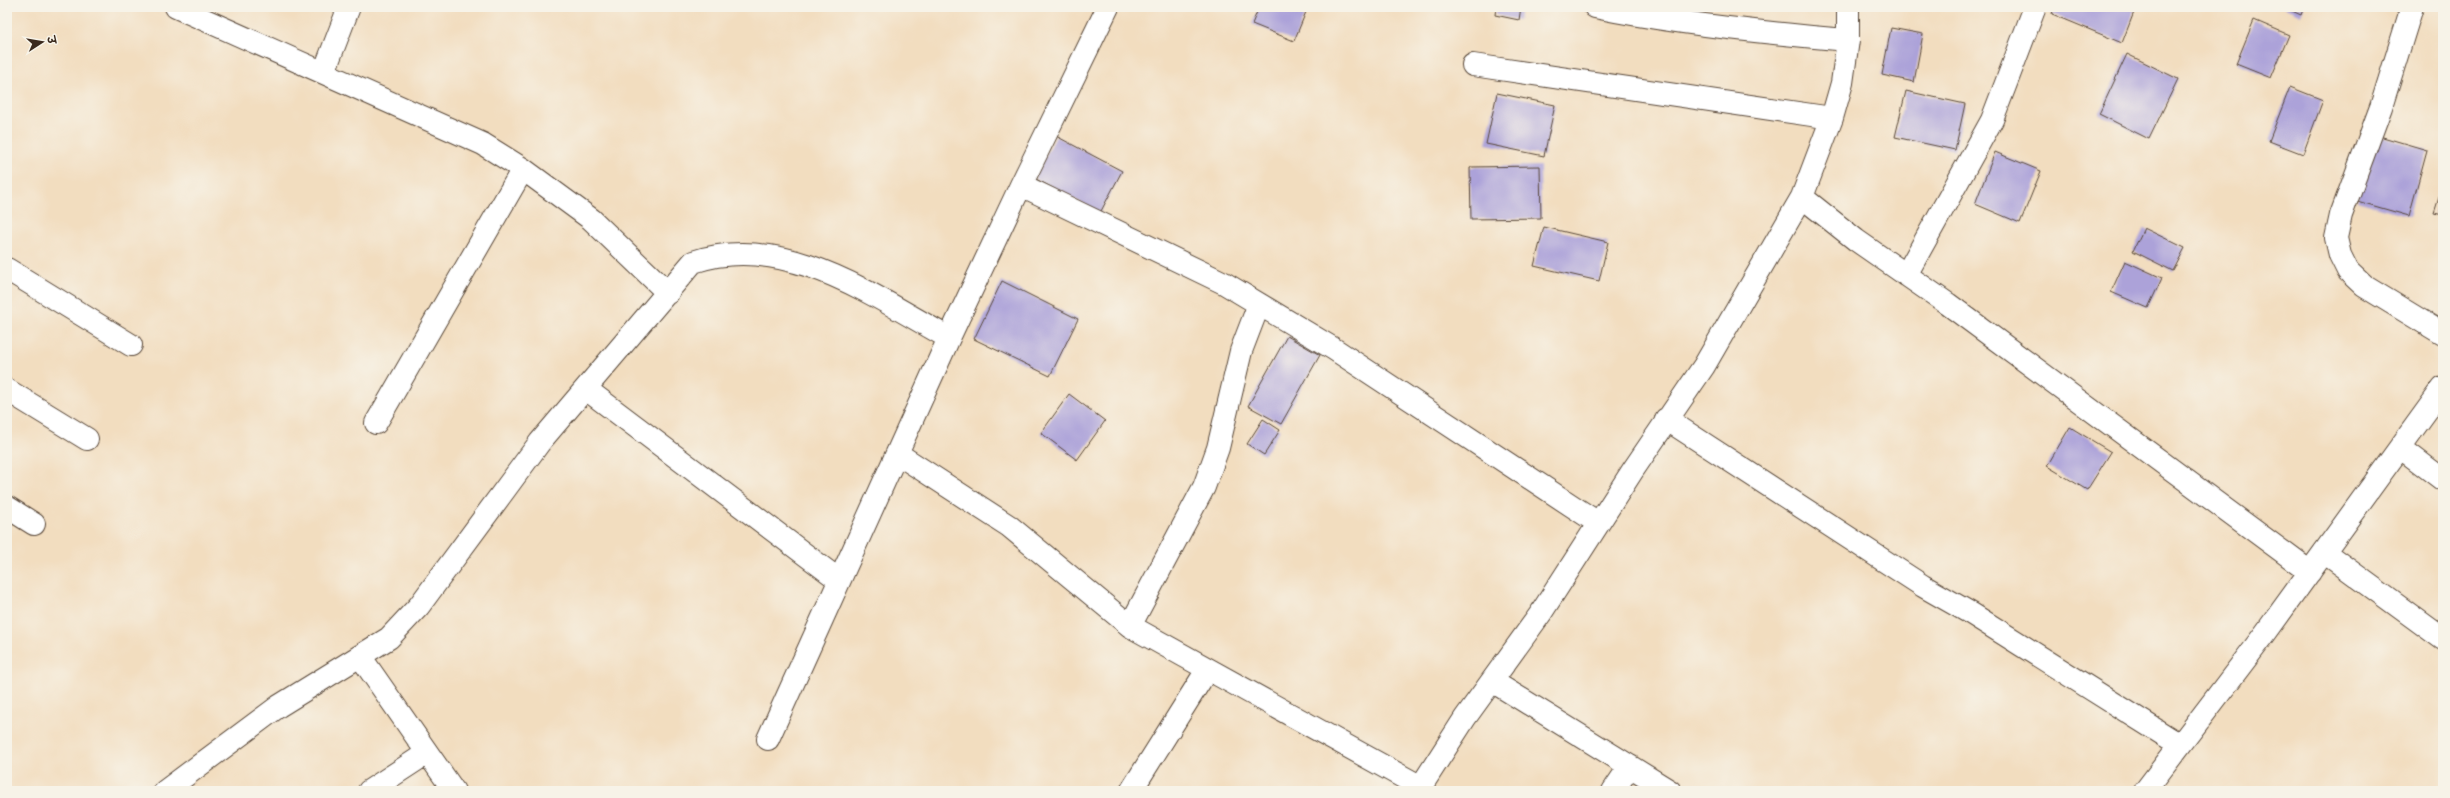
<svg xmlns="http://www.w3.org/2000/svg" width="2450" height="798" font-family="Itim,'Playpen Sans Deva',sans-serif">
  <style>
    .building { fill: #aca2d9 }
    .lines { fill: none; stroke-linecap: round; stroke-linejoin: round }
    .street-casing { stroke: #564536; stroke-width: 24 }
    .street { stroke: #fff; stroke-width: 22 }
  </style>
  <rect width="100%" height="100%" fill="#f7f3e8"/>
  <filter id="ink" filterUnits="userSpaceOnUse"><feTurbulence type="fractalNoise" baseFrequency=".025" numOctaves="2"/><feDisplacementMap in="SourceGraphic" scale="8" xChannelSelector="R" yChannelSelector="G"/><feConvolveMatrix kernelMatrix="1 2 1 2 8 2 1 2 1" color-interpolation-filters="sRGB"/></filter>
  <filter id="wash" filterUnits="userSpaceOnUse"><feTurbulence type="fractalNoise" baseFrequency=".012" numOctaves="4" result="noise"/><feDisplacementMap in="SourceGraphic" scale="16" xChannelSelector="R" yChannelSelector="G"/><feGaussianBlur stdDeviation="0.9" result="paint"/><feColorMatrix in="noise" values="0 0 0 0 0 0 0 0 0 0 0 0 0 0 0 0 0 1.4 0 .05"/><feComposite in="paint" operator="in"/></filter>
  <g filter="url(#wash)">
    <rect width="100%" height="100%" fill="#f2ddbf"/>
    <g id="blocks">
      <!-- building -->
      <path class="building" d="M1259,7H1308L1294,41L1252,24Z
        M1496,7H1521L1519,20L1495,15Z
        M2054,7H2136L2122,43L2052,14Z
        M2283,7H2304L2301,15Z
        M2254,20L2289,35L2271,78L2236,64Z
        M1891,28L1923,34L1914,82L1882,75Z
        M2127,54L2178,79L2149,139L2099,114Z
        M2290,87L2323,100L2303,154L2269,141Z
        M1906,91L1965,104L1955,150L1895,137Z
        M1497,93L1555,105L1544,156L1486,144Z
        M2376,135L2427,150L2409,216L2357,201Z
        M1056,136L1122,171L1100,213L1034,178Z
        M1995,152L2041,171L2020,223L1975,204Z
        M1540,166L1541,218L1471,219L1470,167Z
        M2443,185V215L2434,213Z
        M1544,227L1608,242L1599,281L1534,266Z
        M2144,228L2185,248L2173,271L2133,251Z
        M2125,261L2162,278L2148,308L2111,292Z
        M1002,281L1078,319L1050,376L974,339Z
        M1287,336L1320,355L1281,424L1248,406Z
        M1069,394L1105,421L1077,460L1041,433Z
        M1263,419L1280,430L1264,455L1247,444Z
        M2070,427L2111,452L2087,490L2047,466Z"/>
    </g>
  </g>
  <g filter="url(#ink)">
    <use href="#blocks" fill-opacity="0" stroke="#564536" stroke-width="1"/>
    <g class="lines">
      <!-- street casing -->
      <g class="street-casing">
        <path id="street" d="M176,7L483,144L523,169L591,219L668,293
          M1595,7C1678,24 1763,33 1848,40
          M2412,7L2381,107L2341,215L2336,238L2340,255L2348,271L2364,286L2443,334
          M1473,65L1832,118
          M324,72L349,7
          M1021,185L1224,283L1334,349L1598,523
          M1802,197L1856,240L1948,304L2310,572
          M7,269L131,345
          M1906,275L1992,120L2035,7
          M586,389L839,580
          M7,390L87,439
          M1666,419L1923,586L1972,614L2180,745
          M376,423L523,169
          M2401,448L2443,480
          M898,454L1009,526L1130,626L1421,787
          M7,507L34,524
          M2324,552L2443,639
          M1130,626L1204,487L1218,448L1241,351L1259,304
          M360,656L454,791
          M1492,681L1670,791
          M768,739L949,338L1021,185L1108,7
          M165,791L279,706L389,638L419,606L540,442L693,262C784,231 873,296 949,338
          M369,791L427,753
          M1131,791L1207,670
          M1418,791L1465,718L1541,613L1633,470L1704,366L1802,197L1832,118L1842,83L1848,40V7
          M1613,791L1630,766
          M2145,791L2264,635L2443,388"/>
      </g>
      <!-- street -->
      <use href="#street" class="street"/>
    </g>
  </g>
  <!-- margin -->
  <rect width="2450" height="798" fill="none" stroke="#f7f3e8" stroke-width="24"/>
  <!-- north arrow -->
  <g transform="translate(42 42) rotate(78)" stroke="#f7f3e8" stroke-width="3" paint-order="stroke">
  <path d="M0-3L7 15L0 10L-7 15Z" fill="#3b2a1e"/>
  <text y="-6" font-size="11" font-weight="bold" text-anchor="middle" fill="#3b2a1e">उ</text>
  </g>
</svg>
